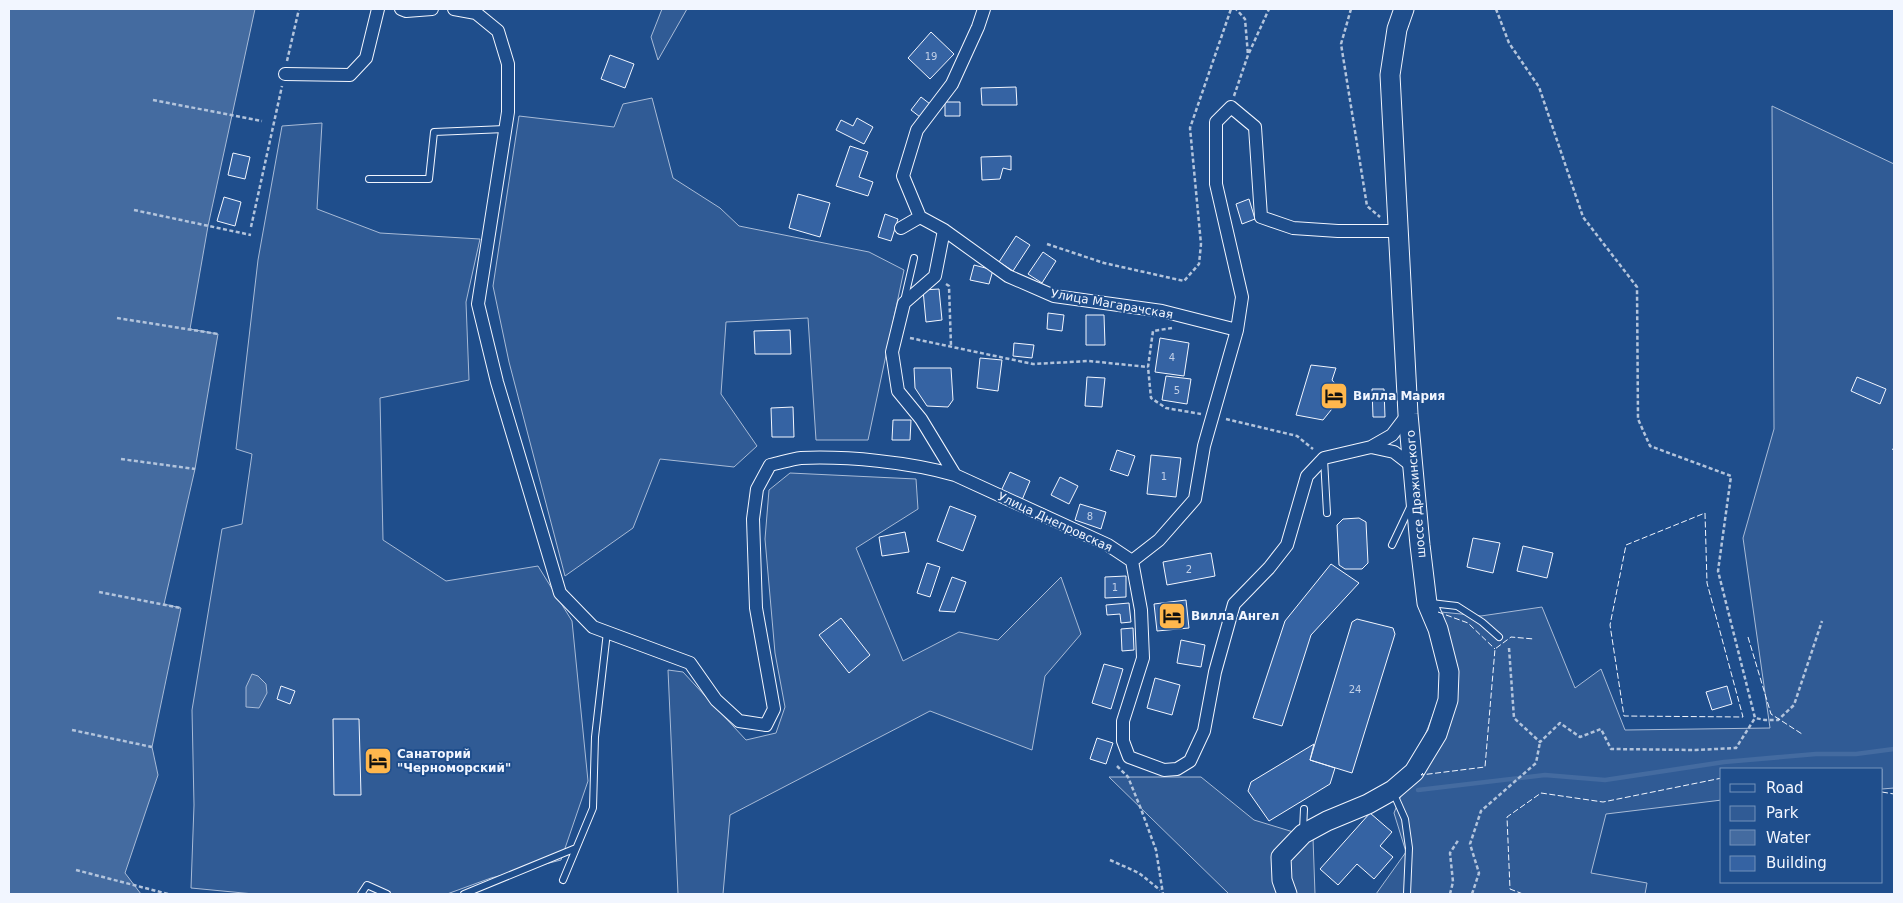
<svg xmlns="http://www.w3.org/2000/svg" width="1903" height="903" font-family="'DejaVu Sans',sans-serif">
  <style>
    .green { fill: #305b95; stroke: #a8bbd7 }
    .water { fill: #446ba0; stroke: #a8bbd7 }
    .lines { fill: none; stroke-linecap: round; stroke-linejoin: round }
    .stream { stroke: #446ba0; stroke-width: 4.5 }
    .building { fill: #3563a3; stroke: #f2f6ff }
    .lane-casing { stroke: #f2f6ff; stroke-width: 8 }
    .street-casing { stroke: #f2f6ff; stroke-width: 14 }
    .secondary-casing { stroke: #f2f6ff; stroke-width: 21 }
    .path { stroke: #b3c4dc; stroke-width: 2.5; stroke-dasharray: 4 2.5; stroke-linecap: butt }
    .lane { stroke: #1f4e8c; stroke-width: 6 }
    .street { stroke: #1f4e8c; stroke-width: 12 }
    .secondary { stroke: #1f4e8c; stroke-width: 19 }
    .fence { stroke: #f2f6ff; stroke-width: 1; stroke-dasharray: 6 2.5; stroke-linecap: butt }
    .labels { text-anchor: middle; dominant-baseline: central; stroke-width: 4; stroke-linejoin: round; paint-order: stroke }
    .number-label { font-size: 10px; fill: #c3d1e8 }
    .street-label { font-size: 12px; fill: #f2f6ff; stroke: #1f4e8c }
    .poi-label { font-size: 12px; font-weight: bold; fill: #f2f6ff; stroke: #1f4e8c; text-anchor: start }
  </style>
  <rect width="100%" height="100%" fill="#1f4e8c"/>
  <!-- green -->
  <path class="green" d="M662,9H687L658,60L651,37Z
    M652,98L673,178L720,208L739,226L869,252L904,270L868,440H816L808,318L726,322L721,394L757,446L734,467L660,459L633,528L565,576L509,362L493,286L519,116L614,127L623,104Z
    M1772,106L1894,164V788L1882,789V769H1722V800L1606,814L1591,873L1647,883L1645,894H1376L1406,852L1394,813L1439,700L1441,612L1481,616L1542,607L1575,688L1601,669L1625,730L1770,728L1743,538L1774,429Z
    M322,123L317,209L380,233L480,239L466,302L469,380L380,398L383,540L446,581L538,566L572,621L588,781L561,860L491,878L447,894H254L191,888L194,805L192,710L222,529L242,524L252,454L236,449L258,260L282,126Z
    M790,473L916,479L918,509L856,548L903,661L959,632L998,640L1061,577L1081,634L1045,676L1032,750L930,711L730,815L723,894H678L668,670L683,672L746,740L776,733L785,707L775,653L765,539L769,490Z
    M1109,777H1201L1254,820L1313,838L1315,894H1229Z"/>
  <!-- water -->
  <path class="water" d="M9,9H255L208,226L190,329L218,334L195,469L164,604L181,608L152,747L158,775L125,873L141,894H9Z
    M252,674L258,676L266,684L267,693L259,708L246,707V687Z"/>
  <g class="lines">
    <!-- stream -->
    <path class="stream" d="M1418,790L1545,775L1605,780L1724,762L1816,754H1856L1894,749"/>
  </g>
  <!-- building -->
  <path class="building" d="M931,32L954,54L930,79L908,58Z
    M610,55L634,64L625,88L601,79Z
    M1016,87L1017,105H982L981,88Z
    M921,97L930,104L920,117L911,110Z
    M945,102H960V116H945Z
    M857,118L873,127L864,144L836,130L841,120L853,126Z
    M850,146L868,152L859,177L873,182L868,196L836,186Z
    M233,153L250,157L245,179L228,175Z
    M1011,156V170L1003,168L1000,179L982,180L981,157Z
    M798,194L830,203L820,237L789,228Z
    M224,197L241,202L235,226L217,221Z
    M1249,199L1255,219L1242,224L1236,204Z
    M885,214L898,219L891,241L878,237Z
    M1016,236L1030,245L1013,271L999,262Z
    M1043,252L1056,261L1042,283L1028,274Z
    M974,265L993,270L989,284L970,280Z
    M939,289L942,320L926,322L923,290Z
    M1048,313L1064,315L1062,331L1047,329Z
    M1086,315H1104L1105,345H1086Z
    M790,330L791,354H755L754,331Z
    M1160,338L1189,343L1184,376L1155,372Z
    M1014,343L1034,345L1032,358L1013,356Z
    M980,358L1002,360L998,391L977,388Z
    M1311,365L1336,368L1332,380L1344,394L1323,420L1296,415Z
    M914,368H951L953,400L948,407L927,406L915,388Z
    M1166,376L1191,379L1187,404L1162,400Z
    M1087,377L1105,378L1102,407L1085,406Z
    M1857,377L1886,389L1880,404L1851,391Z
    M1372,389H1384L1385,417H1373Z
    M793,407L794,437H772L771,408Z
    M893,420H911L910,440H892Z
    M1117,450L1135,456L1128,476L1110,470Z
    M1151,455L1181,458L1176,497L1147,494Z
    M1010,472L1030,481L1022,500L1001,491Z
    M1060,477L1078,486L1069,504L1051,495Z
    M1080,504L1106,512L1101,529L1075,520Z
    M950,506L976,516L963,551L937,541Z
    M1359,518L1366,522L1368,563L1362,569H1345L1339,565L1337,525L1343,519Z
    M905,532L909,552L882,556L879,537Z
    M1473,538L1500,543L1493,573L1467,567Z
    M1523,546L1553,553L1547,578L1517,571Z
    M1211,553L1215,576L1167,585L1163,562Z
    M927,563L940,567L930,597L917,593Z
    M1331,564L1359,583L1311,635L1282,726L1253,718L1285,621Z
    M1126,576V597L1105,598V577Z
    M952,577L966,582L955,612L939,611Z
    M1186,600L1189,628L1157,631L1154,604Z
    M1129,603L1131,622L1121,623L1120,614L1107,615L1106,605Z
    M841,618L870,655L849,673L819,635Z
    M1357,619L1393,628L1395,634L1352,773L1310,760L1352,622Z
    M1133,628L1134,650L1122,651L1121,629Z
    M1181,640L1205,645L1201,667L1177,663Z
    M1104,664L1123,669L1111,709L1092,703Z
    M1155,678L1180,685L1172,715L1147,708Z
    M281,686L295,691L290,704L277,699Z
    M1727,686L1732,704L1712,710L1706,692Z
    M333,719H359L361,795H334Z
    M1097,738L1113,743L1106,764L1090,759Z
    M1314,744L1310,760L1335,768L1330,784L1269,821L1248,791L1251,782Z
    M1370,813L1392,832L1380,846L1393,857L1374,879L1357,864L1338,885L1320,869Z"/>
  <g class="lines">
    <!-- lane casing -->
    <g class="lane-casing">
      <path id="lane" d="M369,179H429L434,132L505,129
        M904,301L914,258
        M1324,459L1327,513
        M1392,545L1411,505
        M1431,603L1457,606L1482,622L1499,637
        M1393,792L1405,819L1409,848L1407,894
        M1303,830L1304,809
        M563,880L593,808L595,737L607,632
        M361,894L367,885L387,894
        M464,894L576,848"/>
    </g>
    <!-- street casing -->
    <g class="street-casing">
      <path id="street" d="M401,9L406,11L432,9
        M454,9L476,13L498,31L508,64V112L478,304L497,382L560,593L593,627L690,663L716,700L739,721L766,725L774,709L756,608L753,519L757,489L770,465C780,463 791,459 801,458C847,456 909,462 955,475L1108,545L1132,561L1141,610L1143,658L1123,721V741L1129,757L1164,770L1177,769L1190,761L1204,731L1215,672L1234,604L1269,568L1287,545L1307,476L1324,458L1371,447L1392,435L1408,414
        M285,74L350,75L366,58L378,9
        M920,217L903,176L917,130L952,84L978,27L984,9
        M901,228L920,217L944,230L935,276L904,303L892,352L898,391L921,419L955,475
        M944,230L1008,276L1054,296L1162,311L1237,330
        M1371,447L1394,452L1412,466
        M1132,561L1159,540L1195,499L1204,446L1237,330L1242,297L1216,184V122L1231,107L1255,127L1261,217L1293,228L1338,231H1397"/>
    </g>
    <!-- secondary casing -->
    <g class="secondary-casing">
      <path id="secondary" d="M1287,894L1282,880L1281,857L1303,834L1327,821L1368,804L1393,790L1414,772L1437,734L1448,700L1449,672L1438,629L1427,603L1420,545L1408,414L1390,75L1397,29L1404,9"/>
    </g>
    <!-- path -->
    <path class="path" d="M1351,9L1341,44L1367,206L1380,217
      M1496,9L1509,43L1539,87L1583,217L1637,287L1638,419L1650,446L1731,476L1718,571L1755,718L1765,720H1778L1794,705L1822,621
      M1249,53L1269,9
      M287,61L299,9
      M1234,96L1248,55L1245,19L1236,9
      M153,100L262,121
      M134,210L251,235
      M251,227L282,86
      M1047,244L1104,263L1184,281L1199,264L1201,244L1190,128L1231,9
      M946,284L949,286L951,346
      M117,318L218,334
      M1172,328L1153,331L1148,367L1151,398L1166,408L1201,414
      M910,338L1033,364L1089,361L1148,367
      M1226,419L1297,436L1313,449
      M121,459L195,469
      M99,592L181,608
      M1509,648L1514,718L1540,742L1560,723L1580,737L1601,729L1611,749L1696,750L1736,748L1755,718
      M72,730L152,747
      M1117,766L1128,777L1141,809L1156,850L1163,894
      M1110,860L1139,873L1160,890
      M76,870L168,894
      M1450,894L1453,882L1450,853L1459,839
      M1472,894L1479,873L1470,844L1481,811L1536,763L1540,742"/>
    <!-- lane -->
    <use href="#lane" class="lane"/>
    <!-- street -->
    <use href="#street" class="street"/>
    <!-- secondary -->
    <use href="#secondary" class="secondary"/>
    <!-- fence -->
    <path class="fence" d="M1892,449L1894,450
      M1705,513L1707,583L1743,717L1624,716L1610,625L1626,545Z
      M1438,612L1468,623L1495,649
      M1748,637L1771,714L1802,734
      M1423,773L1421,775L1485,767L1495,649L1511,637L1534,639
      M1882,792L1894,794
      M1523,894L1510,889L1507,817L1541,793L1603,802L1722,778"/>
  </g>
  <!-- icons -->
  <defs>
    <g id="hotel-square" transform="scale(1.4375)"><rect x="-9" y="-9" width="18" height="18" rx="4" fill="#ffb74d" stroke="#1f4e8c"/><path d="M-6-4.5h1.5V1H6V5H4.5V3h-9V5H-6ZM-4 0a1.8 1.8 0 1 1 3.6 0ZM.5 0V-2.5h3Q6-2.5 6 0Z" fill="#111"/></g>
  </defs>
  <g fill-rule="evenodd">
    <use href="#hotel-square" x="1334" y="396"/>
    <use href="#hotel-square" x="1172" y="616"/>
    <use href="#hotel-square" x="378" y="761"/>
  </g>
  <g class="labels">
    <!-- number labels -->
    <g class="number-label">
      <text x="931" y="56">19</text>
      <text x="1172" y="357">4</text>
      <text x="1177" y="390">5</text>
      <text x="1164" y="476">1</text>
      <text x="1090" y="516">8</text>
      <text x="1189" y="569">2</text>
      <text x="1115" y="587">1</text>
      <text x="1355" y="689">24</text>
    </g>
    <!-- street labels -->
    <g class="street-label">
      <text transform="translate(1112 304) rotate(10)">Улица Магарачская</text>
      <text transform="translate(1416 494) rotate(-95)">шоссе Дражинского</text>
      <text transform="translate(1055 522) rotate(25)">Улица Днепровская</text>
    </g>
    <!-- poi labels -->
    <g class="poi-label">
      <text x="1353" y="396">Вилла Мария</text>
      <text x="1191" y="616">Вилла Ангел</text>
      <text x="397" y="754">Санаторий<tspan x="397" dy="14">"Черноморский"</tspan></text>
    </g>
  </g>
  <!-- border -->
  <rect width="1903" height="903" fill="none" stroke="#f2f6ff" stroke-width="20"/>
  <!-- legend -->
  <rect x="1720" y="768" width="162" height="115" fill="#1f4e8c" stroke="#7391ba"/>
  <rect x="1730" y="784" width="25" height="8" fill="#1f4e8c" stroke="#7391ba"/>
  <text x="1766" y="793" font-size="15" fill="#f2f6ff">Road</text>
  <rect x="1730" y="806" width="25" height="15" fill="#305b95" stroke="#7391ba"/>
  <text x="1766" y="818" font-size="15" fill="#f2f6ff">Park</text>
  <rect x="1730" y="830" width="25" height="15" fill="#446ba0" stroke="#7391ba"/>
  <text x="1766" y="843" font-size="15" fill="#f2f6ff">Water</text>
  <rect x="1730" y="856" width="25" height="15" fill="#3563a3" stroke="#7391ba"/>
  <text x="1766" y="868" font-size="15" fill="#f2f6ff">Building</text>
</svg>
